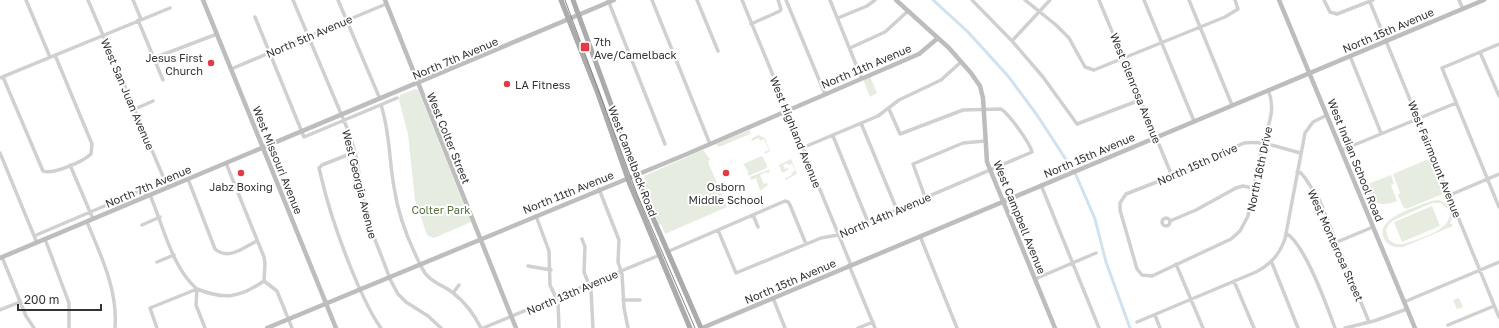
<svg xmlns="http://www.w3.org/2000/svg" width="1499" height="328" font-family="'Golos Text',sans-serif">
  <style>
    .green { fill: #e6ecdf; fill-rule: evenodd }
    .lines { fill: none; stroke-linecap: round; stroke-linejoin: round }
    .canal { stroke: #cfe2ee; stroke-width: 3 }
    .street { stroke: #d0d0d0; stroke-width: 3.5 }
    .secondary { stroke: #bdbdbd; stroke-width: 4.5 }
    .primary { stroke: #ababab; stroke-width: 5 }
    .tram { stroke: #888; stroke-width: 1 }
    .poi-dot { fill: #e63946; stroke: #fff; stroke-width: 1.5 }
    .labels { text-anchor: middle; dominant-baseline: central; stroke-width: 4; stroke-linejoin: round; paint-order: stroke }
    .street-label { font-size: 11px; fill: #333; stroke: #fff }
    .poi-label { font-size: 11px; fill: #333; stroke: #fff; text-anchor: start }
    .park-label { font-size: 11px; fill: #56703f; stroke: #fff }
  </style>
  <rect width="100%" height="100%" fill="#fff"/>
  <!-- green -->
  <path class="green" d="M870,76L877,93L870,97L863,79Z
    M415,89L418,90L471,222L434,238L427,235L415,200L408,134L399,100L400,95Z
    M750,130V134L719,147L716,144Z
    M758,135L765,138L770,151L765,154L764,152L769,150L764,139L760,141L759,138L752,141L751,139Z
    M703,150L710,159L708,162L727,207L665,234L661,224L659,225L644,186L646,185L644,176Z
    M762,156L767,165V168L748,176V171L743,164Z
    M1431,158L1445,193L1406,209L1403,207L1398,195L1400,193L1393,174Z
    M791,159L797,174L785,180V178L792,175L791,173L795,171L792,164L788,165L787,163L783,165L785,169L788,168V170L782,173L779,165Z
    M770,169L768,175L767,172L760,175L764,184L767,183L768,185L760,191L756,178L751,180L750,177Z
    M1391,175L1394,184L1391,185L1397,201C1380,208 1371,203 1363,186Z
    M1438,200C1450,203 1455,213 1450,224H1452L1453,226L1403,247C1397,248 1391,247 1386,242C1369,219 1417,207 1431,201ZM1432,203H1441L1449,210C1455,230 1417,239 1403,244H1396L1389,240L1386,230L1389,224L1394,220Z
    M1432,206L1440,226L1402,242L1394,222Z
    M1459,298L1463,307L1457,309L1453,300Z"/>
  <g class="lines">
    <!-- canal -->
    <path class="canal" d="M933,0L968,32L1008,76L1037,115L1076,175L1095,219L1106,262L1130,328"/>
    <!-- street -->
    <path class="street" d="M26,0L50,57
      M88,0L168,188
      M133,0L141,19
      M293,0L350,135L356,156L367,219L391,281L398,294L406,302L428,316L441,328
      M338,0L380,99
      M608,0L665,144
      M652,0L710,144
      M697,0L718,51
      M742,0L851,265
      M786,0L825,94
      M830,0L861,77
      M972,0L1012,41L1043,77L1077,124L1140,100
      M1025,0L1056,25L1069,38L1085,67L1094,70L1225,17L1238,9L1235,0
      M1099,0L1172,176
      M1144,0L1194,121
      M1189,0L1232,105
      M1324,0L1330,12L1337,14L1373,0
      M1459,0L1463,9
      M1370,2L1499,317
      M255,17L304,137L397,98
      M838,18L867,6L875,0
      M138,20L163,80
      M751,24L780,11L781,9L778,0
      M1012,41L1050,0
      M1499,44L1442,68L1499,207
      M850,48L885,32L908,11
      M1480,52L1499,96
      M1350,56L1381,133
      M154,58L217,34
      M231,69L386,4
      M3,77L43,171C53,175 84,161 91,154L92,144L55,55
      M0,78L170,8
      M1268,90C1276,108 1269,123 1264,141L1262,147L1248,216L1240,231L1231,239L1152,276L1142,275L1137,269L1120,210V203L1126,194L1172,176L1244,143C1262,140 1283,149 1301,153
      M381,105C390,132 389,160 394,187C398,215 409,243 422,268C428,281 441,284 452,292C465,302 474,314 481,328
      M135,109L153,101
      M889,109L900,134L963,110L1001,109C1009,114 1030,143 1032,152
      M861,123L897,210
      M833,136L868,222
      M802,148L878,116L899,100L941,80L961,62
      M1342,150L1456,103
      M355,152L322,165L319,168L320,172C329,212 342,248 358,285C365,300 371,315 381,328
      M0,153L37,243
      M226,163L264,257L265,264L264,281
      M70,165L93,219
      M1297,172L1301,173L1305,178L1319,199L1369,322
      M188,179L215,249C229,261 244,247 257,241
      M1041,185L1099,328
      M599,189L619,240L618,262L622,274L624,308L628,328
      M150,195C163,225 172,268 197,289L196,305L205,328
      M1450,195L1499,174
      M925,197L913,164L963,143L985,141
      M753,215L758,227
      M536,216L549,251L550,285L558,302L559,328
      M1162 222a4 4 0 1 1 8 0a4 4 0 1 1-8 0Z
      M1170,221L1196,210L1236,188L1243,186L1253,188
      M87,222C101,256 118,290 115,328
      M142,225L160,217
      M718,230L736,273L821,238L838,235L1032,152
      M1286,233C1305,244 1327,306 1335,328
      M34,236L142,190H144L147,196
      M920,236L957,328
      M45,239L69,303V328
      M582,239L585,247L584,272L591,290L593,328
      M1337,242L1373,227
      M667,252L785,201L788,202L790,205L806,244
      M2,257L26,316L34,328
      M157,262L174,255
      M1272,263L1298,328
      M1176,264L1203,328
      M849,265L875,328
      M528,266L551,270
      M1035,279L1096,253
      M264,281L277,291L292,328
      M1234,281L1254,328
      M453,293L459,285
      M773,298L785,328
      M623,300H640
      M1404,302L1499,262
      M0,310L20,302
      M1155,315L1160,328
      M1137,322L1256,272C1271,264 1279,255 1285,239L1305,133L1313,122L1327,115
      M1448,325L1494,306
      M157,328L150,308L197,289C225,300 239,298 264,281
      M483,328L660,255
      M858,328L873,322
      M1345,328L1374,321L1407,309"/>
    <!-- secondary -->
    <path class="secondary" d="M203,0L336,328
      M385,0L516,328
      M896,0L949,48L971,73L980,86L983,98L987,162L1055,328
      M1279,0L1415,328
      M0,258L614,0
      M267,328L687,154L919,54L938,38
      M702,328L1484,0"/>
    <!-- primary -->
    <path class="primary" d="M561,0L597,91L629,182L690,328
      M573,0L650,211L701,328"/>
    <!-- tram -->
    <path class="tram" d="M565,0L637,194L695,328"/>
  </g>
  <!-- markers -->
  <g class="poi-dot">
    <rect x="580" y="42" width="10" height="10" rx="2"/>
    <circle cx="211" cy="63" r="4"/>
    <circle cx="507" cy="84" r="4"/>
    <circle cx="241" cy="173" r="4"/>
    <circle cx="726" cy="173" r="4"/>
  </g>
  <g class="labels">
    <!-- street labels -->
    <g class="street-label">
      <text transform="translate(1388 30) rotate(-23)">North 15th Avenue</text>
      <text transform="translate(309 36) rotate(-23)">North 5th Avenue</text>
      <text transform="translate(455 58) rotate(-23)">North 7th Avenue</text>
      <text transform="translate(866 66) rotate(-23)">North 11th Avenue</text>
      <text transform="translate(1136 88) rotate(68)">West Glenrosa Avenue</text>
      <text transform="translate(128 94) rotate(67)">West San Juan Avenue</text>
      <text transform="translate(796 132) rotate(68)">West Highland Avenue</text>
      <text transform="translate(449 138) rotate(68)">West Colter Street</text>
      <text transform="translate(1089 155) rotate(-23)">North 15th Avenue</text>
      <text transform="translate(1435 159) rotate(68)">West Fairmount Avenue</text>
      <text transform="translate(278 160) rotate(68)">West Missouri Avenue</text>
      <text transform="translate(1356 160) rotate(68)">West Indian School Road</text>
      <text transform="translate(633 161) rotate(69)">West Camelback Road</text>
      <text transform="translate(1197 164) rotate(-24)">North 15th Drive</text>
      <text transform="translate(1259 169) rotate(-78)">North 16th Drive</text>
      <text transform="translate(360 184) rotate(76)">West Georgia Avenue</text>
      <text transform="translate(148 186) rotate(-23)">North 7th Avenue</text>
      <text transform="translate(568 192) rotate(-22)">North 11th Avenue</text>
      <text transform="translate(885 215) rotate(-23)">North 14th Avenue</text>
      <text transform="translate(1020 217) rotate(68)">West Campbell Avenue</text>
      <text transform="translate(1336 245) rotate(66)">West Monterosa Street</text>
      <text transform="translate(790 281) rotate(-23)">North 15th Avenue</text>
      <text transform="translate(572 292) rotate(-23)">North 13th Avenue</text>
    </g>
    <!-- poi labels -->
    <g class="poi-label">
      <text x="594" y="41">7th<tspan x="594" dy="13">Ave/Camelback</tspan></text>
      <text x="203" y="57" text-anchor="end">Jesus First<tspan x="203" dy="13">Church</tspan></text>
      <text x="515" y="84">LA Fitness</text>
      <text x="241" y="186" text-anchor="middle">Jabz Boxing</text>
      <text x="726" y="186" text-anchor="middle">Osborn<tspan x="726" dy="13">Middle School</tspan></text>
    </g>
    <!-- park labels -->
    <g class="park-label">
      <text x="441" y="209">Colter Park</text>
    </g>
  </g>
  <!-- scale -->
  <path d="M18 304v6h83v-6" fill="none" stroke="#333333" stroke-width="2"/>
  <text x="24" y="304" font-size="12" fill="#333333" stroke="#ffffff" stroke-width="3" paint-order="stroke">200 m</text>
</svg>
